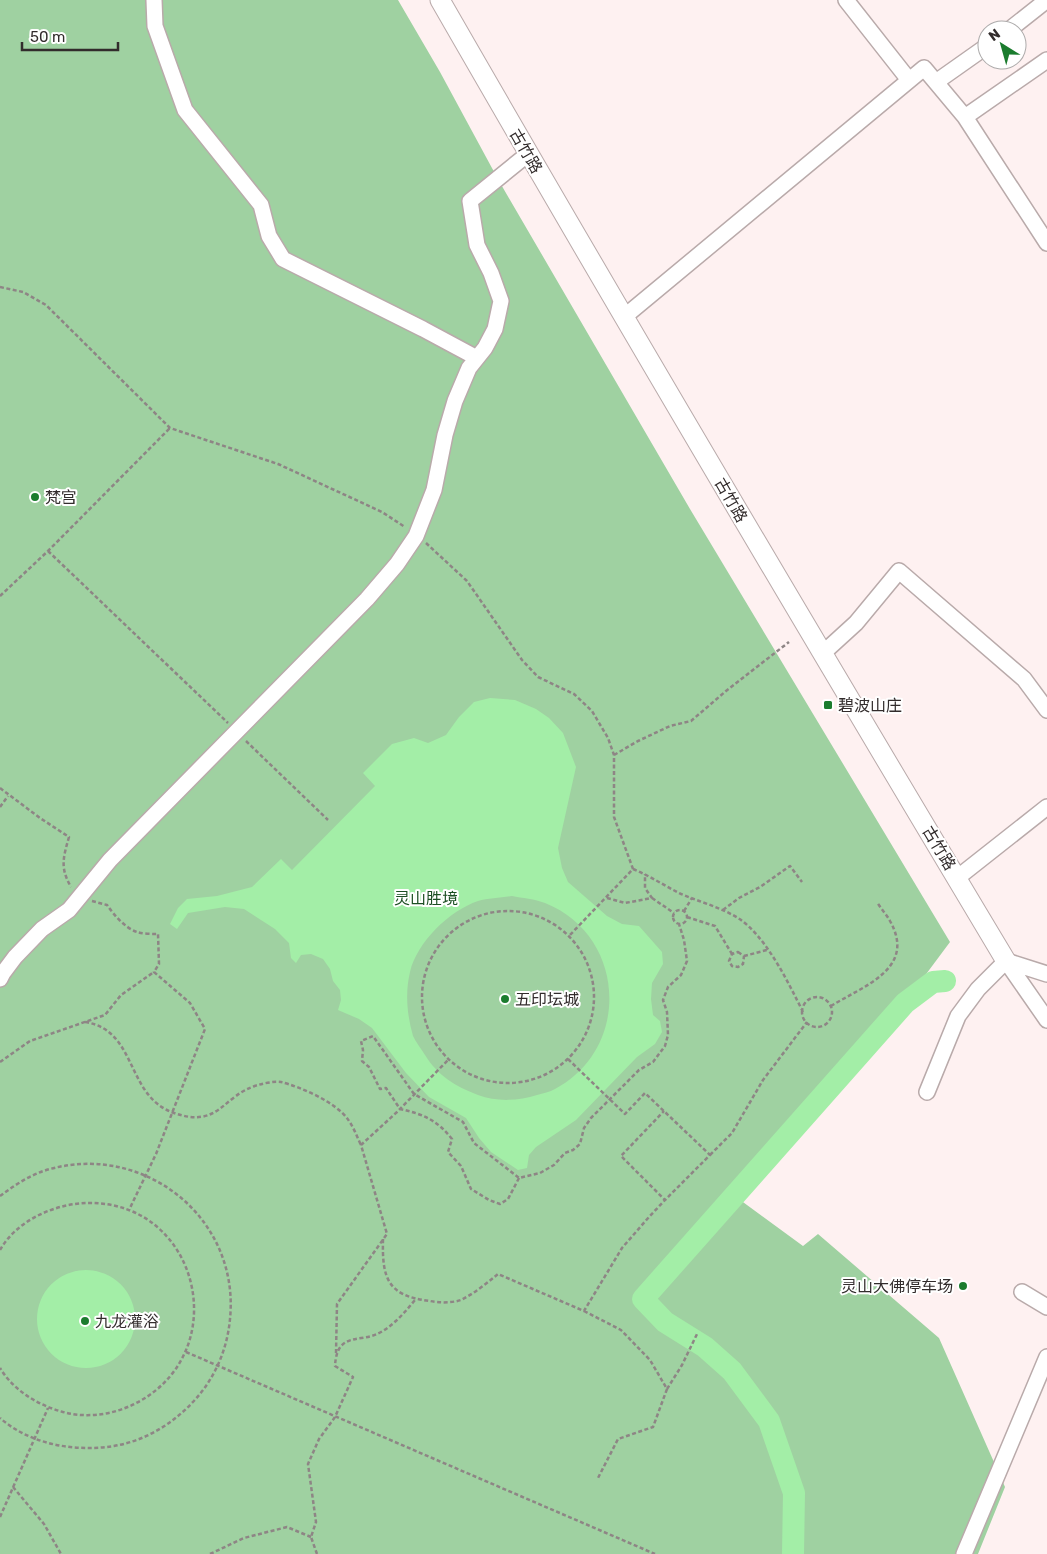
<svg xmlns="http://www.w3.org/2000/svg" width="1047" height="1554" font-family="Rubik,'Noto Sans SC',sans-serif">
  <style>
    .green { fill: #9fd1a1 }
    .water { fill: #a3eea7; fill-rule: evenodd }
    .lines { fill: none; stroke-linecap: round; stroke-linejoin: round }
    .river { stroke: #a3eea7; stroke-width: 22 }
    .minor-casing { stroke: #b9aaaa; stroke-width: 18 }
    .major-casing { stroke: #b9aaaa; stroke-width: 21 }
    .path { stroke: #8e8585; stroke-width: 2.5; stroke-dasharray: 4 2.5; stroke-linecap: butt }
    .minor { stroke: #fff; stroke-width: 15 }
    .major { stroke: #fff; stroke-width: 19 }
    .poi-dot { fill: #1b7c2e; stroke: #fff; stroke-width: 2 }
    .labels { text-anchor: middle; dominant-baseline: central; stroke-width: 4; stroke-linejoin: round; paint-order: stroke }
    .street-label { font-size: 16px; fill: #322c2c; stroke: #fff }
    .poi-label { font-size: 16px; fill: #322c2c; stroke: #fff; text-anchor: start }
    .park-label { font-size: 16px; fill: #1c4f23; stroke: #fff }
  </style>
  <rect width="100%" height="100%" fill="#fef1f1"/>
  <!-- green -->
  <path class="green" d="M0,0H398L440,72L499,181L690,509L950,942L918,985L732,1194L803,1246L818,1234L939,1338L1005,1487L978,1554H0Z"/>
  <!-- water -->
  <path class="water" d="M490,698L515,700L536,709L549,718L563,733L576,767L558,848L562,868L568,882L607,916L622,924L639,926L662,952L663,964L652,983L651,999L653,1015L660,1021L662,1032L655,1044L637,1057L576,1120L536,1147L529,1155L527,1168L518,1170L491,1152L479,1138L466,1118L429,1097L406,1073L372,1028L359,1019L338,1010L341,1000L340,990L333,981L330,969L323,959L311,954L301,955L296,963L291,958L289,943L275,929L244,909L225,907L188,913L177,929L170,924L178,908L187,899L217,896L252,887L281,859L292,870L375,786L363,773L392,744L414,738L428,743L446,735L459,717L474,702ZM512,896C522,898 535,899 545,903C626,935 632,1048 555,1089C550,1092 543,1093 537,1095C518,1101 497,1102 478,1095C455,1086 438,1076 425,1055C421,1049 416,1042 413,1036C407,1015 405,993 410,972C417,942 449,911 478,901C488,898 501,898 512,896Z
    M37 1319a49 49 0 1 1 98 0a49 49 0 1 1-98 0Z"/>
  <g class="lines">
    <!-- river -->
    <path class="river" d="M793,1554L794,1493L769,1421L732,1371L705,1347L665,1322L643,1299L905,1003L933,982L945,981"/>
    <!-- minor casing -->
    <g class="minor-casing">
      <path id="minor" d="M154,0L155,26L185,110L261,205L269,236L283,259L423,329L477,358
        M846,0L909,80
        M1009,30L1047,0
        M936,82L987,46
        M965,117L1047,60
        M624,317L924,68L965,117L1047,243
        M822,654L856,623L899,571L1024,679L1047,710
        M957,878L1047,807
        M1006,961L1047,1020
        M1006,961L1047,974
        M0,979L3,973L15,957L42,929L69,910L110,860L367,599L397,564L416,536L434,490L445,435L455,401L469,368L485,348L495,329L501,301L491,273L477,245L470,201L528,154
        M927,1092L958,1016L978,989L1006,961
        M1022,1292L1047,1307
        M964,1554L1047,1357"/>
    </g>
    <!-- major casing -->
    <g class="major-casing">
      <path id="major" d="M440,0C625,322 815,642 1006,961"/>
    </g>
    <!-- path -->
    <path class="path" d="M0,287L23,292L46,305L170,428L278,464L382,512L405,527
      M426,543L467,581L522,660L538,677L574,694L592,711L608,738L614,755V817L633,869L569,936
      M48,551L228,723
      M0,596L48,551L170,428
      M246,741L328,820
      M614,755L638,741L670,726L691,721L726,691L789,642
      M0,788L40,818L69,837C63,858 60,868 71,887
      M0,807L8,796
      M633,869C650,876 665,886 681,894C700,902 720,907 738,918C766,936 788,982 803,1012
      M607,898L625,903L652,898L645,888V874
      M652,898L674,913
      M92,901L107,905C114,915 125,928 137,932C143,934 152,934 158,934L159,964L154,972L190,1003L205,1029L156,1154L129,1210
      M723,910L739,898L760,887L790,866L802,882
      M673 917a7 7 0 1 1 14 0a7 7 0 1 1-14 0Z
      M684,911L692,898
      M422 997a86 86 0 1 1 172 0a86 86 0 1 1-172 0Z
      M687,917L715,926L732,954
      M738,952L744,956L743,964L738,967L732,966L729,961L732,954Z
      M744,956L767,950
      M802 1012a15 15 0 1 1 30 0a15 15 0 1 1-30 0Z
      M831,1006C863,986 917,969 890,921C887,915 881,909 877,902
      M85,1022C138,1030 125,1096 174,1113C220,1129 222,1095 258,1085C265,1083 275,1081 281,1082C301,1087 338,1103 349,1121C354,1128 357,1137 361,1145
      M568,1059L625,1114L645,1093L710,1155L665,1200L621,1156L664,1111
      M0,1062L30,1041L105,1015L121,995L154,972
      M710,1155L732,1133L763,1080L807,1022
      M519,1178L508,1199L500,1204L489,1200L471,1189L461,1166L448,1152L452,1139C437,1120 423,1114 400,1109L386,1088L380,1089L369,1067L362,1061L363,1050L361,1041L373,1036L414,1094L463,1122L474,1143L519,1178L540,1173L554,1165L565,1153L573,1150L580,1144L584,1128L591,1118L639,1070L653,1062L665,1046L668,1035L667,1012L663,1000L668,987L681,975L687,961L684,940L679,924
      M0,1196C15,1185 31,1174 50,1169C146,1143 240,1219 230,1319C227,1351 214,1380 192,1403C171,1425 144,1441 114,1446C75,1452 31,1445 0,1418
      M383,1239C382,1278 387,1296 430,1301C439,1303 452,1303 461,1300C475,1293 487,1283 498,1274L584,1311L622,1248L649,1217L665,1200
      M0,1250C17,1220 56,1203 89,1203C198,1202 234,1348 140,1401C117,1414 89,1419 63,1412C38,1405 14,1391 0,1368
      M584,1311L621,1330L650,1360L667,1389L653,1427L618,1439L598,1478
      M186,1352L655,1554
      M336,1353L337,1304L387,1234L361,1145L397,1112L449,1059
      M667,1389L682,1365L698,1332
      M13,1487L44,1524L61,1554
      M0,1517L48,1408
      M210,1554L244,1538L287,1527L311,1537
      M317,1554L311,1537L316,1522L308,1464L319,1439L335,1417L353,1377L335,1366C337,1330 361,1344 381,1332C395,1324 405,1312 415,1300"/>
    <!-- minor -->
    <use href="#minor" class="minor"/>
    <!-- major -->
    <use href="#major" class="major"/>
  </g>
  <!-- markers -->
  <g class="poi-dot">
    <circle cx="35" cy="497" r="5"/>
    <rect x="823" y="700" width="10" height="10" rx="2.5"/>
    <circle cx="505" cy="999" r="5"/>
    <circle cx="963" cy="1286" r="5"/>
    <circle cx="85" cy="1321" r="5"/>
  </g>
  <g class="labels">
    <!-- street labels -->
    <g class="street-label">
      <text transform="translate(526 151) rotate(60)">古竹路</text>
      <text transform="translate(731 500) rotate(60)">古竹路</text>
      <text transform="translate(939 848) rotate(59)">古竹路</text>
    </g>
    <!-- poi labels -->
    <g class="poi-label">
      <text x="45" y="497">梵宫</text>
      <text x="838" y="705">碧波山庄</text>
      <text x="515" y="999">五印坛城</text>
      <text x="953" y="1286" text-anchor="end">灵山大佛停车场</text>
      <text x="95" y="1321">九龙灌浴</text>
    </g>
    <!-- park labels -->
    <g class="park-label">
      <text x="426" y="898">灵山胜境</text>
    </g>
  </g>
  <!-- north arrow -->
  <g transform="translate(1002 45) rotate(323)"><circle r="24" fill="#ffffff" stroke="#adabab"/>
  <path d="M0-4L9 19L0 12L-9 19Z" fill="#1b7c2e"/>
  <text y="-8" font-size="14" font-weight="bold" text-anchor="middle" fill="#322c2c">N</text>
  </g>
  <!-- scale -->
  <path d="M22 42v8h96v-8" fill="none" stroke="#322c2c" stroke-width="2.5"/>
  <text x="30" y="42" font-size="15" fill="#322c2c" stroke="#ffffff" stroke-width="4" paint-order="stroke">50 m</text>
</svg>
